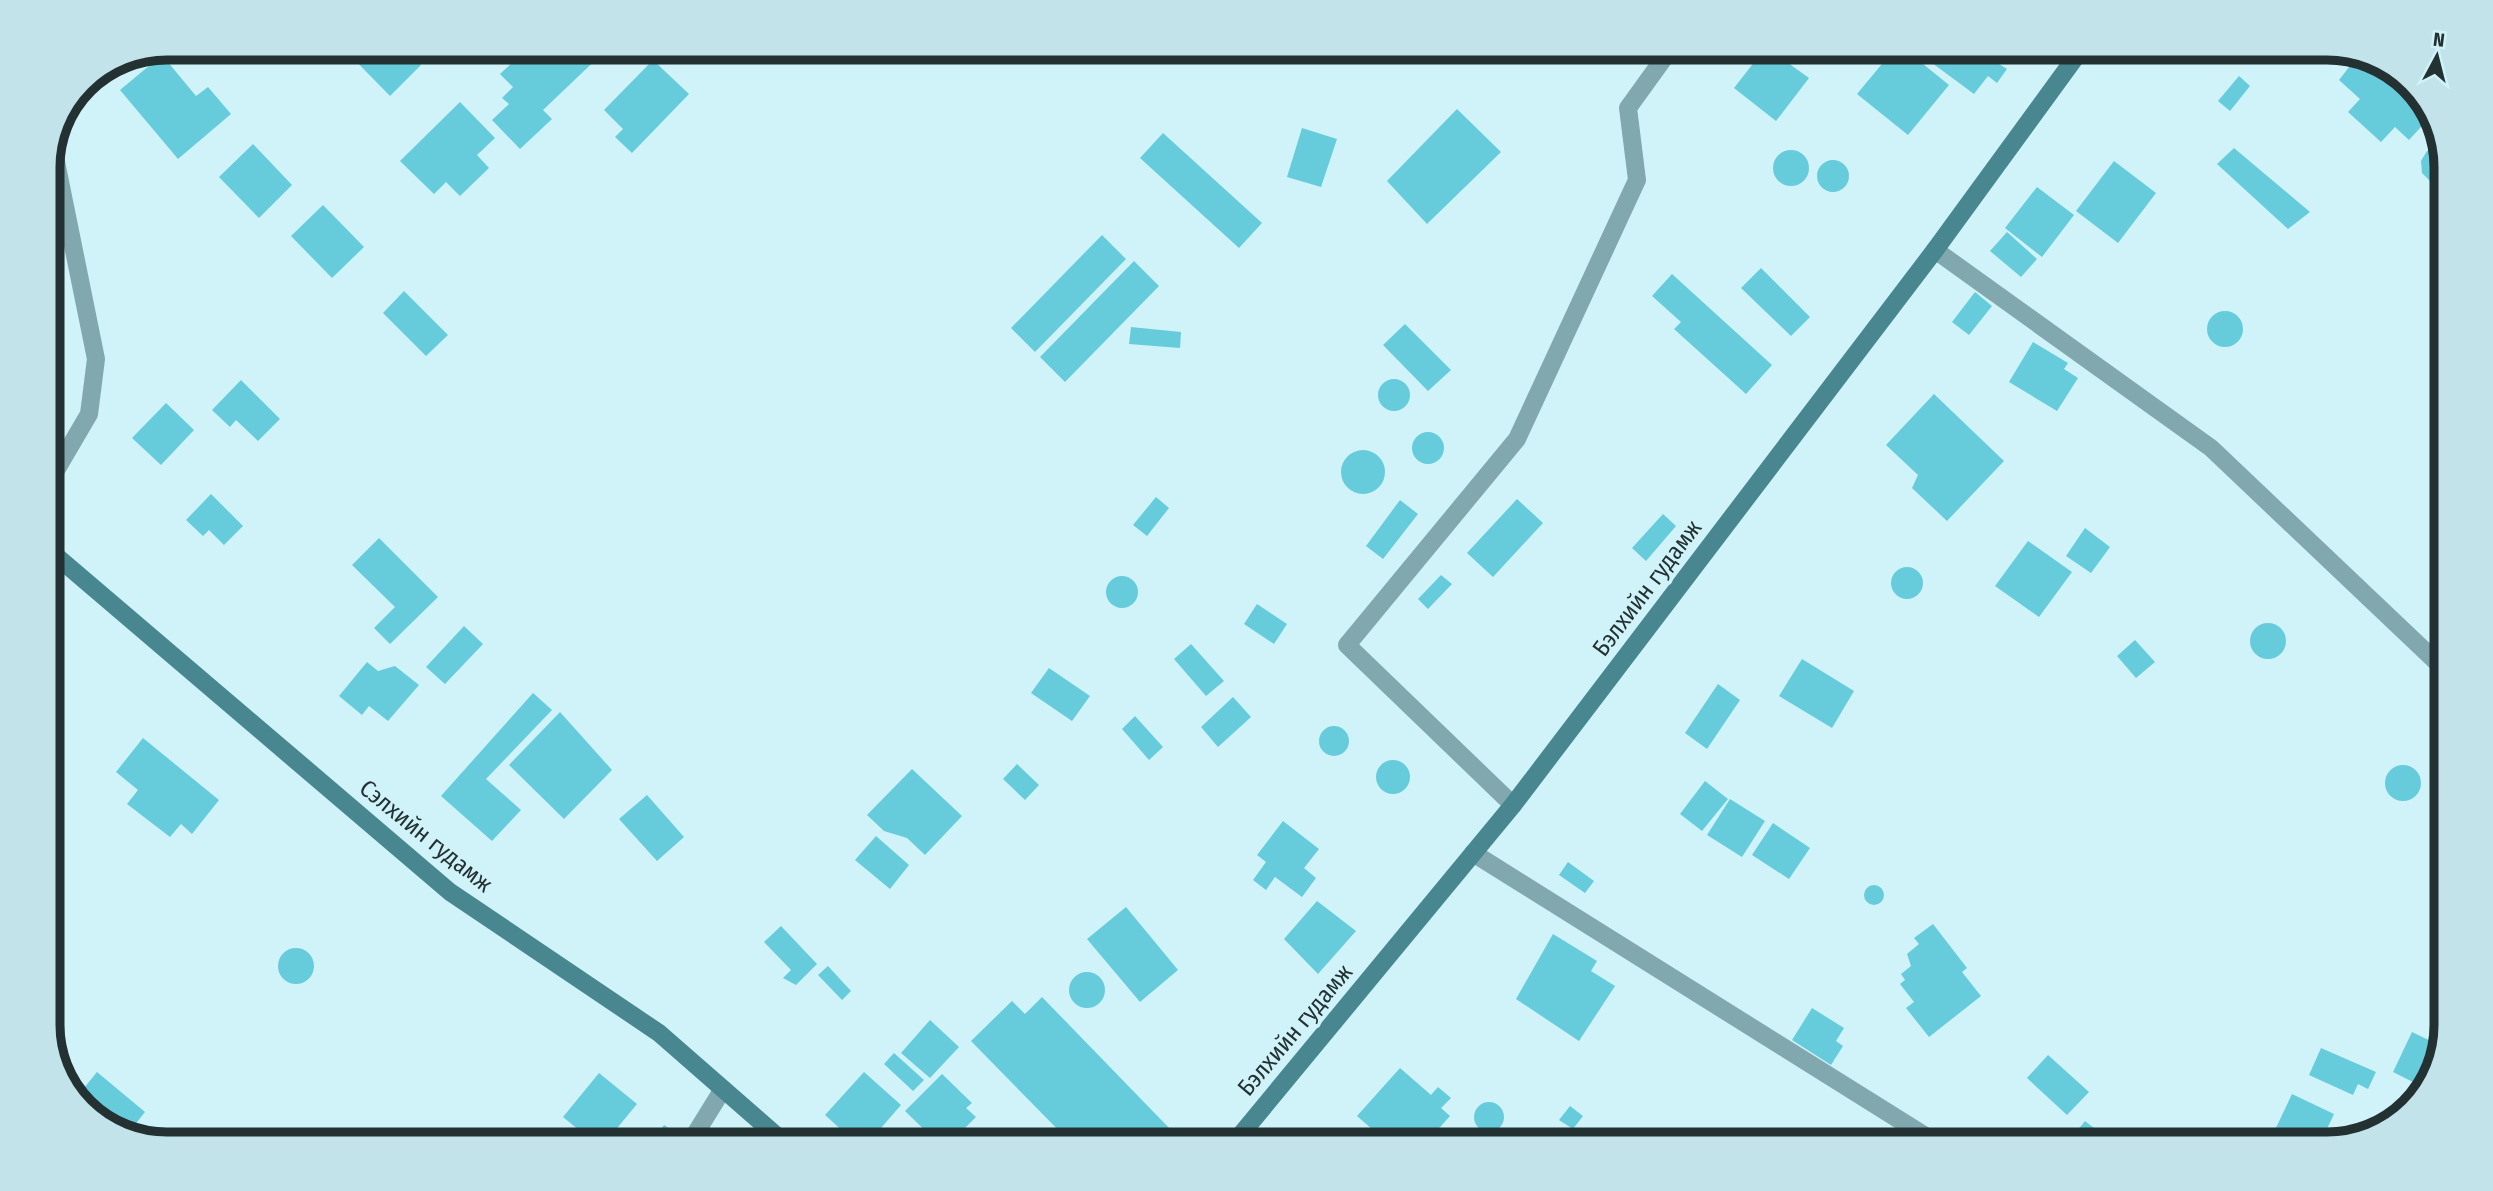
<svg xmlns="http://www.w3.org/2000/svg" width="2493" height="1191" font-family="'Fira Sans Condensed',sans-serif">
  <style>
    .building { fill: #66ccdb }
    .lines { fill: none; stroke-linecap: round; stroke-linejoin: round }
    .minor { stroke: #80a8ae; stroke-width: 18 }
    .secondary { stroke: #488790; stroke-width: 18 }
    .labels { text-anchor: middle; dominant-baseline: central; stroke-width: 7; stroke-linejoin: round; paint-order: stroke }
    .street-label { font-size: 24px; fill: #233133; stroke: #cff3f9 }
    .rim { fill: none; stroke: #233133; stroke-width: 9 }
  </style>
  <rect width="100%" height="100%" fill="#cff3f9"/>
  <!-- building -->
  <path class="building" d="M342,47H403L421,65L390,96Z
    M529,47H603L606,50L543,110L552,119L520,149L492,120L509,104L502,98L513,87L500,74Z
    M1766,47L1809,78L1776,121L1734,88Z
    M1896,47H1902L1949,85L1908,135L1857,94Z
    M1931,47H2011L1999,64L2007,69L1997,83L1988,76L1974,94L1924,57Z
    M2339,50L2372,57L2425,100L2431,116L2409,140L2395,127L2381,142L2348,112L2360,99L2339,80L2353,62Z
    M162,55L196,96L208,87L231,114L178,159L120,90Z
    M653,60L689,94L632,153L615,137L623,129L604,110Z
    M2239,76L2250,86L2230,111L2218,101Z
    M460,102L495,138L477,155L489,168L460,196L446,182L434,194L400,161Z
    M1457,109L1501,152L1427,224L1387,181Z
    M1302,128L1337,139L1321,187L1287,177Z
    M1163,133L1262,223L1239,248L1140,158Z
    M253,144L292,185L259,218L219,177Z
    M2234,148L2310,212L2288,229L2217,164Z
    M2442,148L2446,159V182L2435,183L2430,181L2422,173L2421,161L2427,151Z
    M1773 168a18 18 0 1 1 36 0a18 18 0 1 1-36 0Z
    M1817 176a16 16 0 1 1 32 0a16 16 0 1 1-32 0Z
    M2114,161L2156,193L2118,243L2076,211Z
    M2037,187L2074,215L2042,257L2005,228Z
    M323,205L364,247L332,278L291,236Z
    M2007,232L2037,259L2021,277L1990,251Z
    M1102,235L1126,259L1035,352L1011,328Z
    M1134,261L1159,286L1065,382L1040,357Z
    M1761,268L1810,317L1791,336L1741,288Z
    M1672,274L1772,365L1746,394L1674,329L1681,322L1652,296Z
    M404,291L448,335L426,356L383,313Z
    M1975,292L1992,306L1969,335L1952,322Z
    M2207 329a18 18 0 1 1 36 0a18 18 0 1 1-36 0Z
    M1405,324L1451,370L1428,391L1383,345Z
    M1131,327L1181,332L1180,348L1129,344Z
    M2033,342L2068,363L2064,369L2078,378L2057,411L2009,382Z
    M1378 395a16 16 0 1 1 32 0a16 16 0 1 1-32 0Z
    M241,380L280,419L258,441L236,420L230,427L212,410Z
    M1934,394L2004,461L1947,521L1912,488L1918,475L1886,445Z
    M166,403L194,430L161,465L132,438Z
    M1412 448a16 16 0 1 1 32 0a16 16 0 1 1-32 0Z
    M1341 472a22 22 0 1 1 44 0a22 22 0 1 1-44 0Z
    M211,494L243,526L224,545L209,530L203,536L186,520Z
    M1156,497L1169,508L1147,536L1133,525Z
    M1517,499L1543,523L1493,577L1467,553Z
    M1400,500L1418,514L1383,559L1366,546Z
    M1663,514L1676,526L1646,561L1632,548Z
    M2085,528L2110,547L2091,573L2066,556Z
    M379,538L438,597L390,644L374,628L395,607L352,565Z
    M2028,541L2072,572L2039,617L1995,586Z
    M1891 583a16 16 0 1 1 32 0a16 16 0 1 1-32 0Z
    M1441,575L1452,584L1428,609L1418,599Z
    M1106 592a16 16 0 1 1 32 0a16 16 0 1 1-32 0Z
    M1257,604L1287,624L1274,644L1244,624Z
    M2250 641a18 18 0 1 1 36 0a18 18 0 1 1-36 0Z
    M464,626L483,644L445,684L426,667Z
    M2135,640L2155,662L2136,678L2117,656Z
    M1191,644L1224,681L1206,696L1174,659Z
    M1802,659L1854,691L1832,728L1779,696Z
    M367,662L378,671L395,666L419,685L388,721L369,706L362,715L339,696Z
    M1049,668L1090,696L1072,721L1031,693Z
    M1718,684L1740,700L1707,749L1685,733Z
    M533,693L552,710L486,779L521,810L492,841L441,796Z
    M1233,697L1251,717L1218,747L1201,727Z
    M560,712L612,770L564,819L509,765Z
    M1135,716L1163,747L1149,760L1122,729Z
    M1319 741a15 15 0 1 1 30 0a15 15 0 1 1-30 0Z
    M143,738L219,800L192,834L181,824L170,837L127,804L138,790L116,772Z
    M1376 777a17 17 0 1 1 34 0a17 17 0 1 1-34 0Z
    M1017,764L1039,785L1025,800L1003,779Z
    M2385 783a18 18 0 1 1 36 0a18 18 0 1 1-36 0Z
    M912,769L962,816L925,855L907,838L884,831L867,815Z
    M1705,781L1728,799L1702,831L1680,814Z
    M647,795L684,837L657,861L619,819Z
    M1730,799L1765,821L1742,857L1707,835Z
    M1283,821L1319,849L1304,868L1316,878L1302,897L1275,877L1266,890L1253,880L1266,862L1257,855Z
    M1773,823L1810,848L1789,879L1752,855Z
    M876,836L909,865L890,889L855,860Z
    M1568,862L1594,881L1585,893L1559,875Z
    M1864 895a10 10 0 1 1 20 0a10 10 0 1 1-20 0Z
    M1317,901L1356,931L1318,974L1284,939Z
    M1126,907L1178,970L1140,1002L1087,939Z
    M1933,924L1967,968L1962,972L1981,996L1929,1037L1906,1008L1914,1002L1900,984L1905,980L1901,974L1911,966L1907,954L1919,944L1914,938Z
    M781,926L817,964L796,985L783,978L791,970L764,942Z
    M1553,934L1597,961L1591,971L1615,986L1579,1041L1516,999Z
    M278 966a18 18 0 1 1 36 0a18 18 0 1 1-36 0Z
    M828,966L851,991L842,1000L818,975Z
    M1069 990a18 18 0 1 1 36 0a18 18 0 1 1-36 0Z
    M1042,997L1172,1131L1160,1144H1143L1139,1139L1134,1144H1072L971,1041L1012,1001L1025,1014Z
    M1812,1008L1844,1028L1836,1041L1843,1046L1831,1065L1792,1040Z
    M930,1020L959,1047L930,1078L901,1053Z
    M2412,1032L2441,1046L2436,1070L2423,1087L2393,1072Z
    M2321,1048L2376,1072L2368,1089L2358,1084L2353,1095L2309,1075Z
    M894,1053L924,1080L913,1091L884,1064Z
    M2048,1055L2089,1092L2067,1115L2027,1078Z
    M1400,1068L1431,1095L1438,1087L1451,1098L1441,1108L1450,1116L1425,1144H1389L1357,1116Z
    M97,1072L145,1112L126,1136L121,1134L75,1099Z
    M864,1072L901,1105L867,1144H857L825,1115Z
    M599,1073L637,1104L604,1144H596L563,1117Z
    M942,1074L972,1103L966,1108L976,1117L949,1144H939L905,1111Z
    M2292,1094L2334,1114L2320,1144H2299L2274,1132Z
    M1474 1117a15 15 0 1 1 30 0a15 15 0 1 1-30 0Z
    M1570,1106L1583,1116L1573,1129L1559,1120Z
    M2085,1121L2114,1144H2072L2069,1141Z
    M664,1125L681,1136L676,1144H651Z
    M886,1132L898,1144H875Z"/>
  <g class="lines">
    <!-- minor -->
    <path class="minor" d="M1935,250L2211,448L2446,671
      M48,484L89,414L96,359L53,147
      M1513,805L1347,645L1517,439L1637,180L1628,108L1672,47
      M1473,853L1938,1144
      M689,1144L723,1089"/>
    <!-- secondary -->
    <path class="secondary" d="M48,549L450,892L659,1033L786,1144
      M1233,1144L1513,805L1935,250L2083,47"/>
  </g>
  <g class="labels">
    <!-- street labels -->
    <g class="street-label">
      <text transform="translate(1647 588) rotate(-53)">Бэлхийн гудамж</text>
      <text transform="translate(426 836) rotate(39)">Сэлхийн гудамж</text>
      <text transform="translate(1295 1030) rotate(-50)">Бэлхийн гудамж</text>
    </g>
  </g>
  <!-- crop -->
  <path d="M0 0H2493V1191H0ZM167 60H2327A107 107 0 0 1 2434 167V1025A107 107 0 0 1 2327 1132H167A107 107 0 0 1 60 1025V167A107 107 0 0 1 167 60Z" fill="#c1e3e9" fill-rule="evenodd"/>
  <path class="rim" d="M167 60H2327A107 107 0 0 1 2434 167V1025A107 107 0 0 1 2327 1132H167A107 107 0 0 1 60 1025V167A107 107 0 0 1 167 60Z"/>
  <!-- north arrow -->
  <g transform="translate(2437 56) rotate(7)" stroke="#cff3f9" stroke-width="5" paint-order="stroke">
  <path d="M0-5L12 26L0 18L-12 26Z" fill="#233133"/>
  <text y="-10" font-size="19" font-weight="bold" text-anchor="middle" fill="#233133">N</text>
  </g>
</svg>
